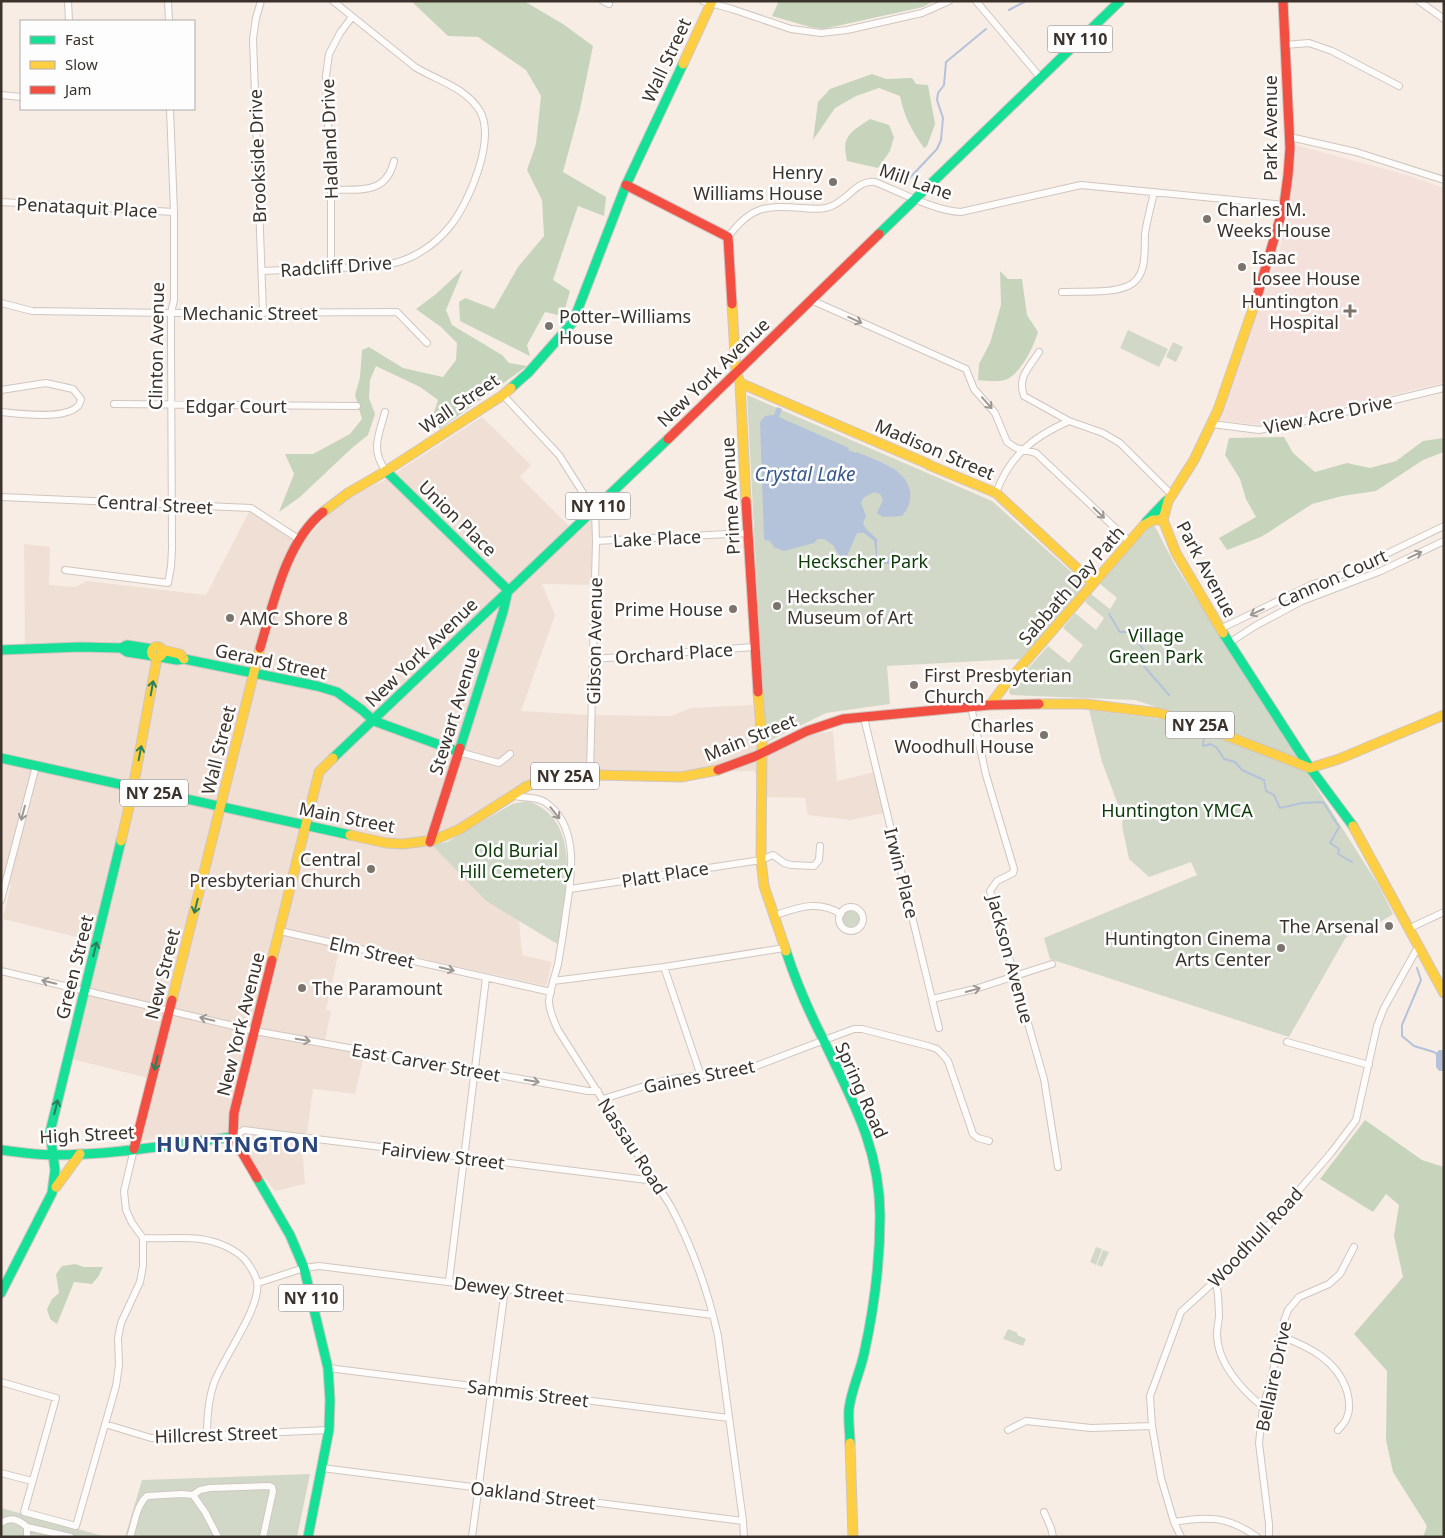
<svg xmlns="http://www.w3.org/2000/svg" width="1445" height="1538" font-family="'Noto Sans',sans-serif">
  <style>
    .commercial { fill: #f0dfd5 }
    .medical { fill: #f5e1dc }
    .green { fill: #d2d8c8 }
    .forest { fill: #c7d4bc }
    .water { fill: #b4c2da }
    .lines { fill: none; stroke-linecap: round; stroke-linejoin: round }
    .stream { stroke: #b4c2da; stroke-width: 2 }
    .street-casing { stroke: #cfc6c0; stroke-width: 8 }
    .fast-casing { stroke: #cfc6c0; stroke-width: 11 }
    .slow-casing { stroke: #cfc6c0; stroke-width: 11 }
    .jam-casing { stroke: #cfc6c0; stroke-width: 11 }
    .street { stroke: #fefcfb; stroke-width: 6 }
    .fast { stroke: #16e098; stroke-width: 9 }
    .slow { stroke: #ffcf43; stroke-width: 9 }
    .jam { stroke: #f24e42; stroke-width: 9 }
    .oneway { stroke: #9c9793 }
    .oneway2 { stroke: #2a805c }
    .poi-dot { fill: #7c736c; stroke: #fdfdfd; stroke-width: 2 }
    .labels { text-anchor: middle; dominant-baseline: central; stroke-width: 5; stroke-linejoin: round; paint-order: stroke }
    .shield { fill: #fdfdfd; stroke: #746f6a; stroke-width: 1 }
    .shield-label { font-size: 16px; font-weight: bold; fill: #3a322b }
    .street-label { font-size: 18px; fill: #3a322b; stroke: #fdfdfd }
    .poi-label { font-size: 18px; fill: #3a322b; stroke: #fdfdfd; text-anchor: end }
    .park-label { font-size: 18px; fill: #0b3907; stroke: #fdfdfd }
    .water-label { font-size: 19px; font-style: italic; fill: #37578a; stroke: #fdfdfd }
    .district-label { font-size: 22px; font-weight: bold; letter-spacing: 1px; fill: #2b457d; stroke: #fdfdfd }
  </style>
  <rect width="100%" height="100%" fill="#f7ede5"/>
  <!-- commercial -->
  <path class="commercial" d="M482,417L531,465L520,477L577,534L600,511L598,585L542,584L555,615L521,711L588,715L672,716L691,708L753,705L757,744L833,731L837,781L875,772L884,813L850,820L808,815L805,798L768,797L754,771L590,773L534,783L430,842L486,901L519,920L522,955L552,962L546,986L341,941L326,1010L331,1012L325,1040L366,1047L355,1094L313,1089L307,1132L302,1144L305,1184L275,1191L233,1137L142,1140L156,1080L72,1059L100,943L3,919L11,885L1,882V653L25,652L24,544L50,547L49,585L75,587L87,581L206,595L251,508L307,538L330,512L351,496L383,481Z"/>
  <!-- medical -->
  <path class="medical" d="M1296,145L1407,175L1444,188V383L1259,425L1218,420L1279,251L1289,213Z"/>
  <!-- green -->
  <path class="green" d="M1128,330L1168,349L1159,367L1120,348Z
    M1173,342L1183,347L1176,362L1166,357Z
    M747,395L992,501L1087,586L1020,659L887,666L890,704L826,713L765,743Z
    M1153,523L1175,565L1379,886L1393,914L1366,931L1346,937L1289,1037L1050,959L1044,938L1197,875L1191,862L1149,877L1129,859L1122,826L1123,818L1102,762L1089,710L1160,719L1156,707L1135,700L1011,695L1009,692L1010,689L1048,646L1069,663L1083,645L1063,628L1075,613L1096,630L1104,618L1085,602L1091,594L1110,609L1117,598L1099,583Z
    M528,801C585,820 565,900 559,945L486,901L432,845L447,842L512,804Z
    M840 919a11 11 0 1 1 22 0a11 11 0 1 1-22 0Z
    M1096,1247L1102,1249L1096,1265L1090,1262Z
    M1103,1250L1109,1252L1102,1267L1097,1265Z
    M1008,1329L1018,1333L1017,1335L1026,1339L1023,1346L1003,1339Z
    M310,1474L297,1537H125L142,1480Z
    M1,1508L107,1537H1Z"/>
  <!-- forest -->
  <path class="forest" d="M411,1H524L563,24L593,46L580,109L563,172L606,197L604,216L578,206L553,280L570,291L563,316L545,312L527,345L530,356L460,321L459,302L465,298L494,309L518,267L544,236L542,200L527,170L536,144L541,96L526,70L478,37L448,36Z
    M779,1H934L923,7L823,29L810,27L772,16Z
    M872,74L886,79L912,78L916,84L928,85L935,124L927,146L924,148C912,131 904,117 900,96L879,88L856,96L835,108L813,140L818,102L830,89Z
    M870,119L889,125L894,137L890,151L878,168L847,161C841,135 851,132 870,119Z
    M463,269L446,310L452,325L502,355L509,363L527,366L440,429L432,419L438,400L420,387L376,366L370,380L369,398L375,414L368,435L352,448L300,497L279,512L294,474L285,454H313L350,434L362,419L355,395L360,377L362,350L369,347L403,368L443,377L456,360L457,343L441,327L416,309L436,294Z
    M1000,271L1008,279H1022L1027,315L1038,332C1034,346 1021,374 1005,380C997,382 986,381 978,380L979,364L990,343L1001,305Z
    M1284,437L1293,453L1315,472L1347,463L1370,468L1396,461L1423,441L1444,438V452L1423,460L1376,491L1342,496L1312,504L1261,537L1227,550L1219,538L1256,517L1246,499L1240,479L1225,455L1229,438Z
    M1365,1120L1422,1160L1444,1167V1537H1423L1427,1526L1393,1472L1386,1440L1387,1371L1354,1334L1403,1277L1394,1236L1399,1205L1386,1194L1373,1212L1320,1179Z
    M75,1264L84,1267H103L98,1277L92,1284L74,1282L57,1324L50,1319L47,1309L52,1299L59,1293L56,1274L62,1266Z"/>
  <!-- water -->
  <path class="water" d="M777,407L782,409L779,417L849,448L848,450L856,453L857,452C876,461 907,468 910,492C911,502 908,509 902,516L883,517L877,513L883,500L880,494L874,492L863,498L861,503L866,516L863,523L866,529L877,539V556L883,562L888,561L889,553L893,551L898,557L897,563L892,567L888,564H882L876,556L874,541L864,533H857L847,556L840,557L833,545L824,539H818L814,543L784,551L773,547L774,546L768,540L766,541L764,538L760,422L765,416L774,415Z
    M1439,1050H1444V1071H1439L1436,1067V1053Z"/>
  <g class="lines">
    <!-- stream -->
    <path class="stream" d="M1009,10L1026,1
      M904,184L937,149L941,140L943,118L937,100L938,93L944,85L946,62L986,29
      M1109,614L1120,632H1131L1144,651L1143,665L1169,695
      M1205,736L1203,742V746L1211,744L1217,748L1224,759L1235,762L1242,770L1264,780L1266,791L1274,795L1280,808L1302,803L1323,802L1339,827L1330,843L1339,849L1338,854L1352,862
      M1417,968L1421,980L1402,1025V1036L1414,1046L1434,1052L1438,1055"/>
    <!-- street casing -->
    <g class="street-casing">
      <path id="street" d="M68,1L69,21
        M168,1L169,21
        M261,1L256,18L253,39L263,313
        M603,1L609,4
        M703,1L732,9L791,29L821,33L847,30L922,13L949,1
        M976,1L1040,77
        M1419,1L1444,19
        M1285,45L1309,43L1332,51L1399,86
        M1,95L21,97
        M1290,137L1356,152L1444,180
        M331,190C360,189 386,195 394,161
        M1,202L174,212
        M728,237C751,206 766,205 802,208C811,209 821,210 829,207C847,202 857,179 875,182C900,192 935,211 961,212L1081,185L1284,205
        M331,268V190L326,76L329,54L340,33L352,17
        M262,271C284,270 307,269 330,268C356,267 385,269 409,258C425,251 440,239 451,225C469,202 496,140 480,111C465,87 438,81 415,67L333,1
        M1062,292C1083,291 1109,294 1128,286C1148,277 1144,251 1145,234C1147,220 1151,206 1154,192
        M811,300L966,369L974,389L995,413L1007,442L1016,448L1036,453L1130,542
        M1,303L32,311L171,313L397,312L427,343
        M1039,352C1029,368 1017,377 1024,396L1069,421L1103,433L1120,443L1172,495
        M1,390L46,383L73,389L81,399C81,400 79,406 78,406C65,420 19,414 1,412
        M503,395L559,455L585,496L595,509L596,541L590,773
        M114,404L357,406
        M385,412C379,435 370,450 386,471
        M1212,424L1259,430L1315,419L1444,388
        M996,493C1010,455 1033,437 1069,421
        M1,497L251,508L300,540
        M596,541L747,533
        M65,570L168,583L171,567L172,549L171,339V313L174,300V212L170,109
        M1220,629L1313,584L1347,573L1444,526
        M1229,643L1255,626L1302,601L1381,571L1444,541
        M594,659L754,647
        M971,707L986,775L1014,869L1013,873L997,881L990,891L1044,1079L1058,1167
        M864,718L939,1028
        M459,752L499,763L510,754
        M512,795C523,799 535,796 545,802C580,826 572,876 566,912C564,929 561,947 558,964C555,976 550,989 549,1001C549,1011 554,1021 558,1030L670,1205C692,1246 708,1291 718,1336L743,1521L744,1537
        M570,889L761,860L773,855L784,863L791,865L814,866L819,860L820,846
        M1,900L36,766
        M839 919a12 12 0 1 1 24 0a12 12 0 1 1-24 0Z
        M773,916C797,908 818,899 841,914
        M1410,928L1444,912
        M280,931L551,992
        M664,967L701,1076
        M1,971L255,1031L588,1091H598
        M553,981L664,967L784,948
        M932,999L975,989L1052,964
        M1287,1042L1369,1065
        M603,1099L648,1085L672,1079L748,1069L843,1033L854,1029H862L928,1046L937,1049L943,1055L948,1061L973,1134L978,1138L989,1141
        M233,1137L244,1130L655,1181
        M143,1238C161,1239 181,1237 200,1239C216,1241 237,1249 247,1262C251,1268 256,1275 257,1282C262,1306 223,1358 214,1383C208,1400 207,1417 207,1435
        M1216,1280C1218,1292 1219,1303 1219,1315C1219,1321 1217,1327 1217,1334C1217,1363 1242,1390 1263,1407
        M449,1281L486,978
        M258,1283L304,1268L319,1266L713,1315
        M1281,1336C1309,1347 1337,1360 1347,1391C1349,1399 1351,1409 1347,1417C1346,1422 1341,1426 1338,1430
        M328,1368L729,1418
        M1,1382L56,1398L24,1512L76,1526L116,1386L119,1365L118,1338L121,1323L140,1282L143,1266V1238L132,1223L126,1210L124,1191L134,1149
        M105,1424L151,1438L329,1430
        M1008,1430L1026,1421L1091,1428L1152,1426
        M322,1468L743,1521
        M1,1473L32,1481
        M193,1495L205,1512L218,1537
        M1044,1512L1051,1528L1053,1537
        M1174,1522C1208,1516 1228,1516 1257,1537
        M1,1523C11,1516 19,1520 27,1527
        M27,1537V1527L71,1537
        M130,1537C135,1523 136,1506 147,1496L182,1494L193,1495L200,1490L210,1488L269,1486L272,1487L273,1491L263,1537
        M472,1537L505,1289
        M1181,1537L1174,1522L1161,1478L1152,1426L1150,1396L1181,1312L1216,1280L1267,1227L1331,1153L1356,1120L1377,1026L1384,1008L1418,947
        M1269,1537V1524L1259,1443L1263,1407L1270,1384L1284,1321L1288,1310L1299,1297L1329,1284L1340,1274L1354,1247"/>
    </g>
    <!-- fast casing -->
    <g class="fast-casing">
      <path id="fast" d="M879,234L1120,1
        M511,388L528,373L573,322L626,185L683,64
        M386,471L508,590L503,612L460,748
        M1146,522L1166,501
        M1223,633L1310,768L1353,826
        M121,648L127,645L153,649
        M1,650L80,647L121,648L127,652L153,656
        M160,657L177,660L184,659L317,686L337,692L362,710L374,721L459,752
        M1,758L350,835
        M333,758L668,439
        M786,951C796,982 809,1012 824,1041C852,1100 880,1148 880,1216C880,1262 874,1309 864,1354C860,1372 851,1391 849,1409C848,1420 850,1432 850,1443
        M1,1150C19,1152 36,1155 54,1155C114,1155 174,1144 233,1137
        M257,1178L290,1235L304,1268L328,1368L330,1400L329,1430L308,1537
        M1,1293L52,1193L55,1170L50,1132L121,841"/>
    </g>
    <!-- slow casing -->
    <g class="slow-casing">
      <path id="slow" d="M683,64L712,1
        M732,304L736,371L740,383L746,501
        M740,383L928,464
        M929,465L996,493L1093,583
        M323,512L348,493L386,471L503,395L511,388
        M1223,633L1176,553L1163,520L1168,501L1194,460L1218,410L1257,297
        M151.5 652a5.5 5.5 0 1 1 11 0a5.5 5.5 0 1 1-11 0Z
        M162,650L180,654L184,659
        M758,692L762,743L761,860L764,886L786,951
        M1039,704H1085L1159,713L1186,720L1310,768L1339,759L1444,715
        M990,705L1005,685L1144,525L1153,520H1163
        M1353,826L1444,993
        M350,835L386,843L403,844L434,840L460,829L527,786L557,777L598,775L681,777L718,770
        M121,841L131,799L157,658
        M272,960L319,772L333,758
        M172,1000L260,648
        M56,1187L80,1154
        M850,1443L853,1537"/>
    </g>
    <!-- jam casing -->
    <g class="jam-casing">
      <path id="jam" d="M626,185L728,237L732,304
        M1257,297L1284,205L1288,175L1290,148L1283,1
        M668,439L879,234
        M746,501L758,692
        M260,648C273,605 286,541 323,512
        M718,770L756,756L807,731L843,719L990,705L1039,704
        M430,842L460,748
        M134,1149L172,1000
        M257,1178L233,1137L234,1113L272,960"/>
    </g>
    <!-- street -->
    <use href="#street" class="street"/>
    <!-- fast -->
    <use href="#fast" class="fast"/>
    <!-- slow -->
    <use href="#slow" class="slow"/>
    <!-- jam -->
    <use href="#jam" class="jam"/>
  </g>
  <!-- one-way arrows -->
  <defs><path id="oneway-shaft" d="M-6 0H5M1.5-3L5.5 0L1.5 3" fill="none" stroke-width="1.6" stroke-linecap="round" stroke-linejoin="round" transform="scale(1.25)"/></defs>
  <g class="oneway">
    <use href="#oneway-shaft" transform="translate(855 320) rotate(24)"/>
    <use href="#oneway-shaft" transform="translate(987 403) rotate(48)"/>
    <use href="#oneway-shaft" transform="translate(1099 513) rotate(44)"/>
    <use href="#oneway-shaft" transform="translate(1415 555) rotate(-25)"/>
    <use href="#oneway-shaft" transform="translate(1257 612) rotate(155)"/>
    <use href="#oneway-shaft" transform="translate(23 813) rotate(105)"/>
    <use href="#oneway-shaft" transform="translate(555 813) rotate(51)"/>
    <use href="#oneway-shaft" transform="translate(447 969) rotate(13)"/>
    <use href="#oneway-shaft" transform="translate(49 982) rotate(-166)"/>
    <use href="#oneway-shaft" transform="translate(973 990) rotate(-15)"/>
    <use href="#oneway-shaft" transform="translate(207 1019) rotate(-166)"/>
    <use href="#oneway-shaft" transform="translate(303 1040) rotate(10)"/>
    <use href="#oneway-shaft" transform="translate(532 1081) rotate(10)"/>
  </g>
  <g class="oneway2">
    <use href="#oneway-shaft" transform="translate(152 688) rotate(-80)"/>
    <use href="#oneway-shaft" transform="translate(140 753) rotate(-79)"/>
    <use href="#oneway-shaft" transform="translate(196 906) rotate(104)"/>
    <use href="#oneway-shaft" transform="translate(95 949) rotate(-76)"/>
    <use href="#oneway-shaft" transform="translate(156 1063) rotate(104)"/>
    <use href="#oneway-shaft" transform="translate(56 1107) rotate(-76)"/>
  </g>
  <!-- markers -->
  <g class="poi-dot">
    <circle cx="833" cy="182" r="5"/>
    <circle cx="1207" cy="219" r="5"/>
    <circle cx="1242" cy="267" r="5"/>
    <path d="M1347.5 303.5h5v5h5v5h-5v5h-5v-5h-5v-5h5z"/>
    <circle cx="549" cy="326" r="5"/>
    <circle cx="777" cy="606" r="5"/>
    <circle cx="733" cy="609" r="5"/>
    <circle cx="230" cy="618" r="5"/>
    <circle cx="914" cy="685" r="5"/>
    <circle cx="1044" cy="735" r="5"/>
    <circle cx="371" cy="869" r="5"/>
    <circle cx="1389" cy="926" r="5"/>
    <circle cx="1281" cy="948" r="5"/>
    <circle cx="302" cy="988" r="5"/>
  </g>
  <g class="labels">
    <!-- shield labels -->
    <g class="shield">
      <rect x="1047.5" y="25.5" width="65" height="27" rx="4"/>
      <rect x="565.5" y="492.5" width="65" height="27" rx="4"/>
      <rect x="1166" y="711.5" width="68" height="27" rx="4"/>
      <rect x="531" y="762.5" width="68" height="27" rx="4"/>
      <rect x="120" y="779.5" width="68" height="27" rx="4"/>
      <rect x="278.5" y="1284.5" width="65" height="27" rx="4"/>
    </g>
    <g class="shield-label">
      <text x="1080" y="39">NY 110</text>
      <text x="598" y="506">NY 110</text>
      <text x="1200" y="725">NY 25A</text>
      <text x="565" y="776">NY 25A</text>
      <text x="154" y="793">NY 25A</text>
      <text x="311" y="1298">NY 110</text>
    </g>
    <!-- street labels -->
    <g class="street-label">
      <text transform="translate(666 60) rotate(-65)">Wall Street</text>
      <text transform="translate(1270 128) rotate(-90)">Park Avenue</text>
      <text transform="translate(329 139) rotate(-92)">Hadland Drive</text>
      <text transform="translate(257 156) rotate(-92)">Brookside Drive</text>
      <text transform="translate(916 181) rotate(19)">Mill Lane</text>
      <text transform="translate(87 207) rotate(3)">Penataquit Place</text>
      <text transform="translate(336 266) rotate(-4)">Radcliff Drive</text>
      <text x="250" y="313">Mechanic Street</text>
      <text transform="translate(156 346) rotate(-89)">Clinton Avenue</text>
      <text transform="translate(713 372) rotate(-44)">New York Avenue</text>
      <text transform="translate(459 403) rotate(-34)">Wall Street</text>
      <text x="236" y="406">Edgar Court</text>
      <text transform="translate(1328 414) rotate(-12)">View Acre Drive</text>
      <text transform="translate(935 449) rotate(23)">Madison Street</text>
      <text transform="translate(730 496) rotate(-93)">Prime Avenue</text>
      <text transform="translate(155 504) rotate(3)">Central Street</text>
      <text transform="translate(458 518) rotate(44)">Union Place</text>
      <text transform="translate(657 538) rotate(-3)">Lake Place</text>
      <text transform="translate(1207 569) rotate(62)">Park Avenue</text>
      <text transform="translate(1332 578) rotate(-24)">Cannon Court</text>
      <text transform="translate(1071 585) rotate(-49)">Sabbath Day Path</text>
      <text transform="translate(594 641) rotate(-89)">Gibson Avenue</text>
      <text transform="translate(421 652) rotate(-44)">New York Avenue</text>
      <text transform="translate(674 653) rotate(-4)">Orchard Place</text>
      <text transform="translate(271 661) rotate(12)">Gerard Street</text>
      <text transform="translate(454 711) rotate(-73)">Stewart Avenue</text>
      <text transform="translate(750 737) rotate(-22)">Main Street</text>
      <text transform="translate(218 750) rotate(-76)">Wall Street</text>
      <text transform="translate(347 817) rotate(11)">Main Street</text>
      <text transform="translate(902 873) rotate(76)">Irwin Place</text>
      <text transform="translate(665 874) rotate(-9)">Platt Place</text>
      <text transform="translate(372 952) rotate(13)">Elm Street</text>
      <text transform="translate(1011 959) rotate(75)">Jackson Avenue</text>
      <text transform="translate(74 967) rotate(-76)">Green Street</text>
      <text transform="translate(162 974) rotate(-76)">New Street</text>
      <text transform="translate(240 1024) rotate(-76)">New York Avenue</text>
      <text transform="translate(426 1062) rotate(10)">East Carver Street</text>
      <text transform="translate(699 1076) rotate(-11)">Gaines Street</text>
      <text transform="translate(862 1090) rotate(66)">Spring Road</text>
      <text transform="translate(87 1134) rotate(-3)">High Street</text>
      <text transform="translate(633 1146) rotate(57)">Nassau Road</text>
      <text transform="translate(443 1155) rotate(7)">Fairview Street</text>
      <text transform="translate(1255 1237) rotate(-47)">Woodhull Road</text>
      <text transform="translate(509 1289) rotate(7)">Dewey Street</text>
      <text transform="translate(1273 1376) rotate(-78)">Bellaire Drive</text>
      <text transform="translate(528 1393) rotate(7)">Sammis Street</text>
      <text transform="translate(216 1434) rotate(-2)">Hillcrest Street</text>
      <text transform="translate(533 1495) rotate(7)">Oakland Street</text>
    </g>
    <!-- poi labels -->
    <g class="poi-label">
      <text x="823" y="172">Henry<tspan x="823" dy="21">Williams House</tspan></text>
      <text x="1217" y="209" text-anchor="start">Charles M.<tspan x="1217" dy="21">Weeks House</tspan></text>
      <text x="1252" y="257" text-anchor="start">Isaac<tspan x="1252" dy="21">Losee House</tspan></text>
      <text x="1339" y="301">Huntington<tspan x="1339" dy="21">Hospital</tspan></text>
      <text x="559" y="316" text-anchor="start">Potter–Williams<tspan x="559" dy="21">House</tspan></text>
      <text x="787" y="596" text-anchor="start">Heckscher<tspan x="787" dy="21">Museum of Art</tspan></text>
      <text x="723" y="609">Prime House</text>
      <text x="240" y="618" text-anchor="start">AMC Shore 8</text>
      <text x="924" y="675" text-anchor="start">First Presbyterian<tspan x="924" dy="21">Church</tspan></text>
      <text x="1034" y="725">Charles<tspan x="1034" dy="21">Woodhull House</tspan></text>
      <text x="361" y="859">Central<tspan x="361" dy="21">Presbyterian Church</tspan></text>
      <text x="1379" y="926">The Arsenal</text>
      <text x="1271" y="938">Huntington Cinema<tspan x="1271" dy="21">Arts Center</tspan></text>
      <text x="312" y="988" text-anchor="start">The Paramount</text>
    </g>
    <!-- park labels -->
    <g class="park-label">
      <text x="863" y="561">Heckscher Park</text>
      <text x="1156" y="635">Village<tspan x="1156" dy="21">Green Park</tspan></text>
      <text x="1177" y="810">Huntington YMCA</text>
      <text x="516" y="850">Old Burial<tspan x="516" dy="21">Hill Cemetery</tspan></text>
    </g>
    <!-- water labels -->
    <g class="water-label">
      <text x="805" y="474">Crystal Lake</text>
    </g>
    <!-- district labels -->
    <g class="district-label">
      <text x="238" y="1143">HUNTINGTON</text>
    </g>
  </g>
  <!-- border -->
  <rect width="1445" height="1538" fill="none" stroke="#3a322b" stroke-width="5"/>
  <!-- legend -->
  <rect x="20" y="20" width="175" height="90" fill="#fdfdfd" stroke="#afaca9"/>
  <rect x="30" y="36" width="25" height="8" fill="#16e098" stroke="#afaca9"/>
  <text x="65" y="45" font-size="15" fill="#3a322b">Fast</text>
  <rect x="30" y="61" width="25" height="8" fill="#ffcf43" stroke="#afaca9"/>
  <text x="65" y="70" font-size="15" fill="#3a322b">Slow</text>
  <rect x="30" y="86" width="25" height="8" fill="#f24e42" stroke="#afaca9"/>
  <text x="65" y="95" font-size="15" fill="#3a322b">Jam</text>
</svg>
